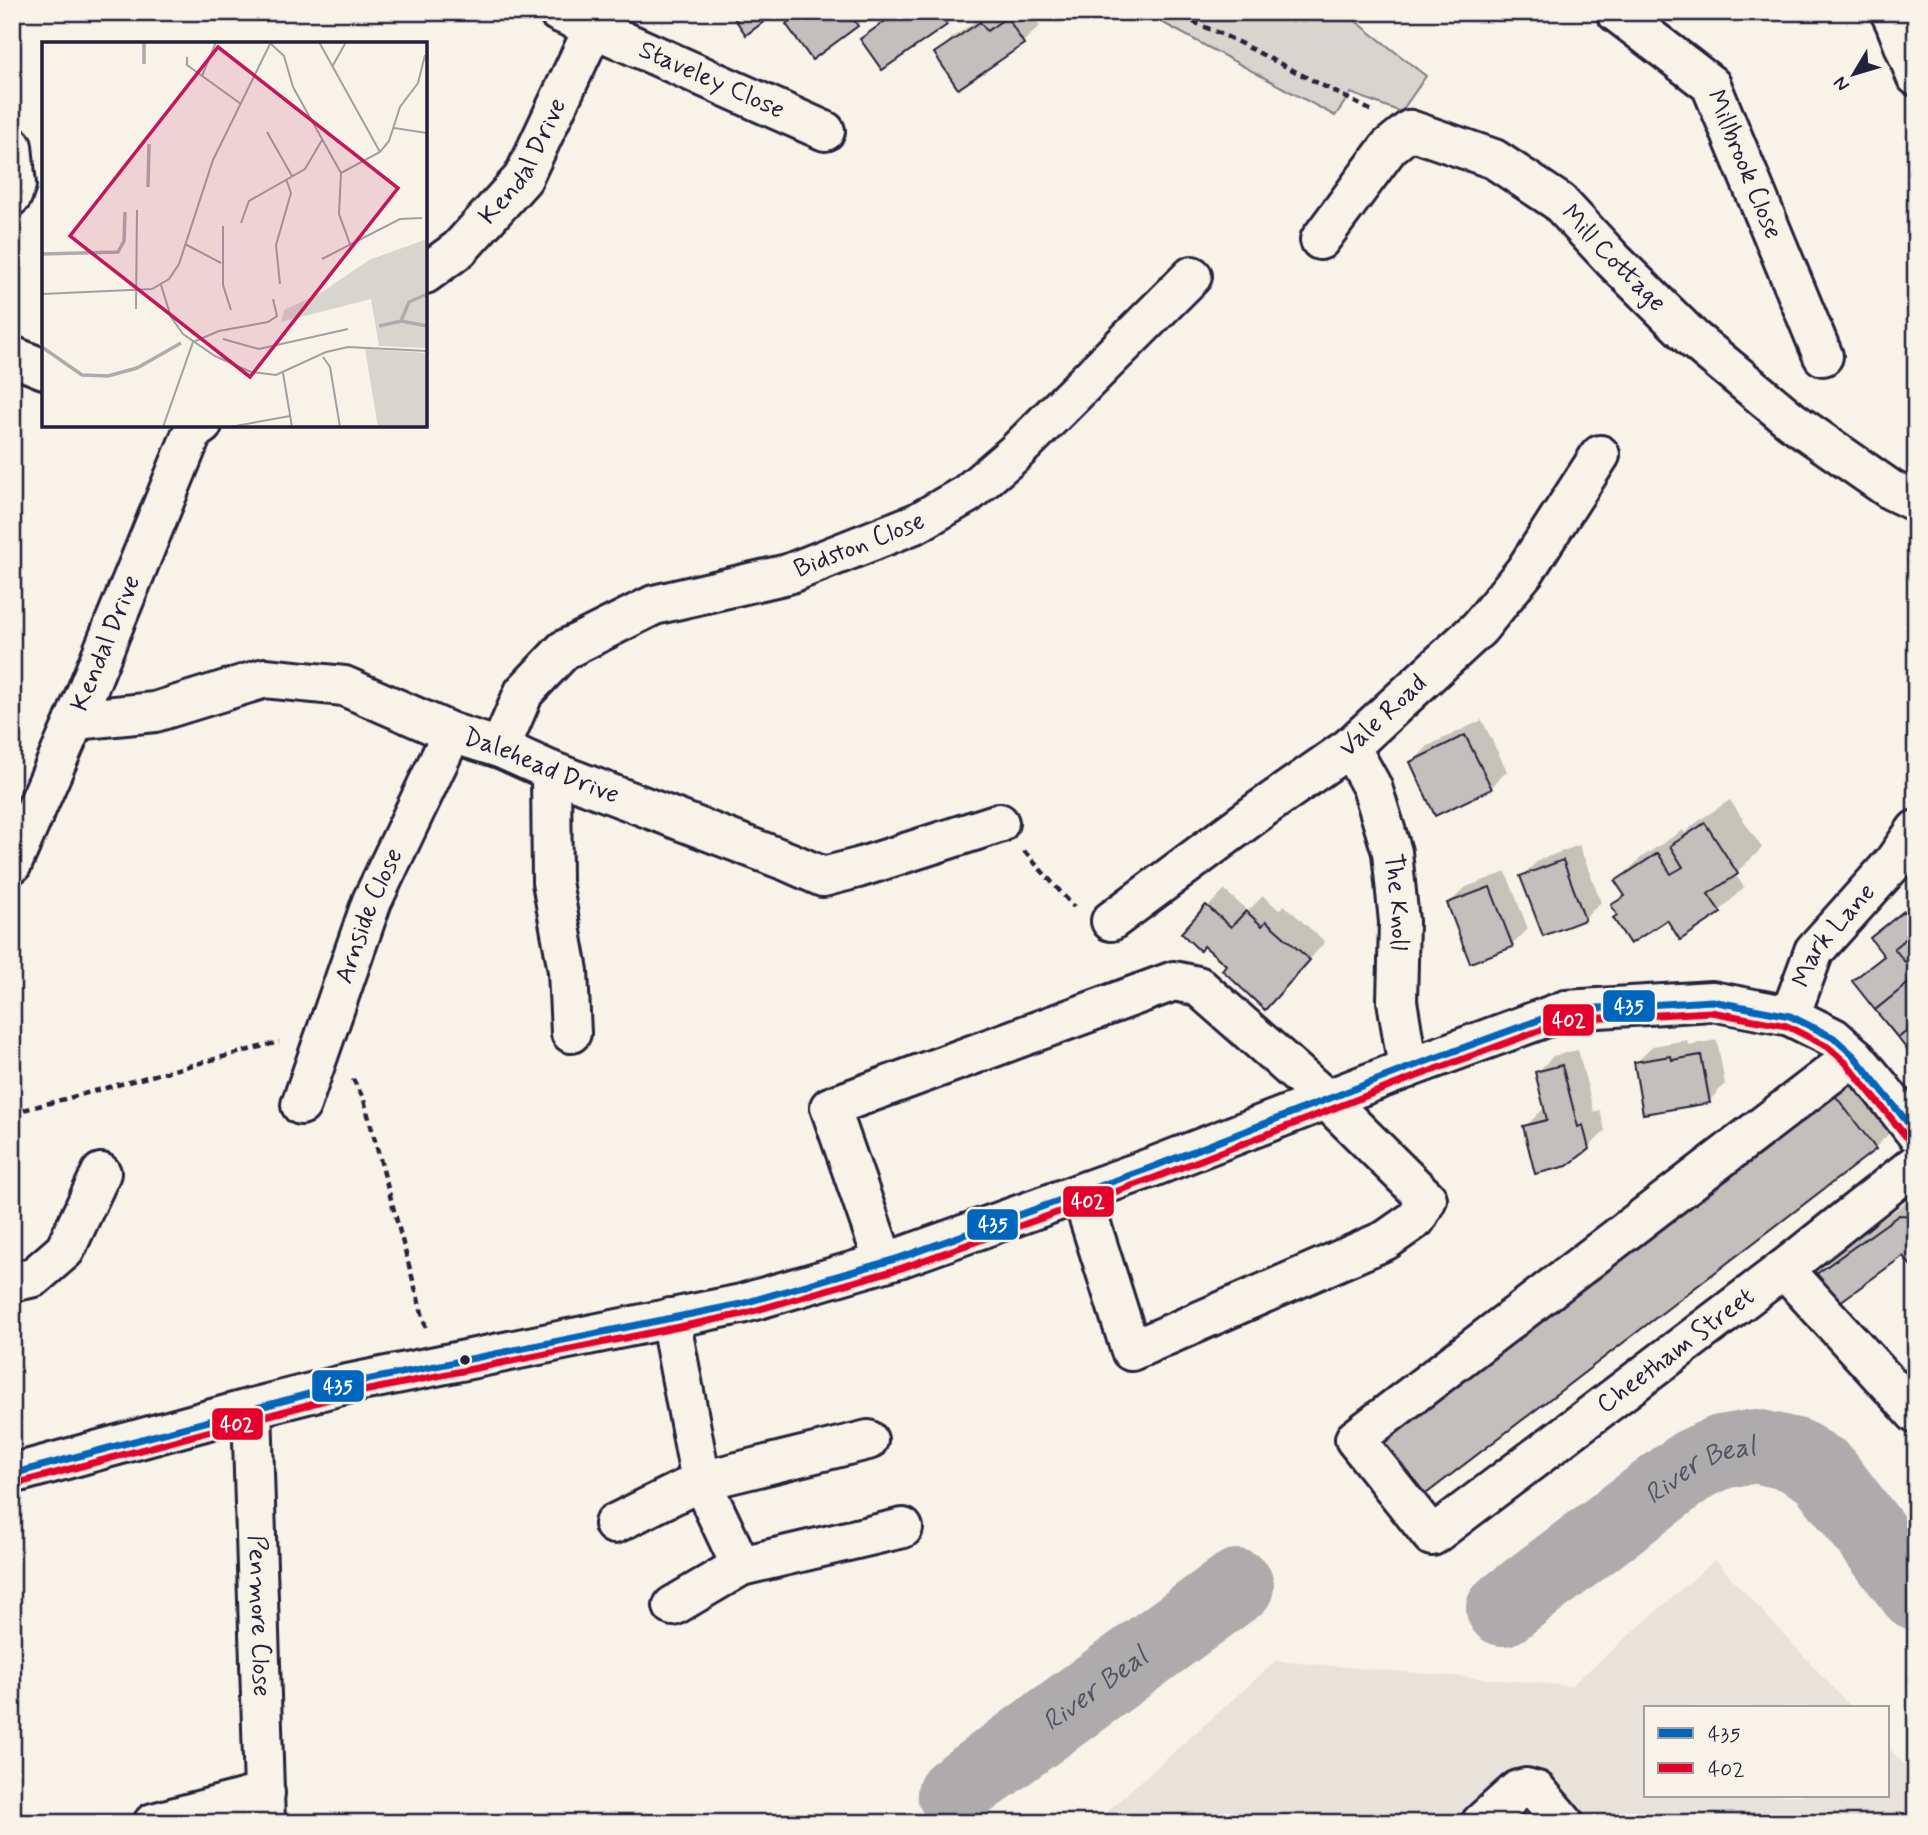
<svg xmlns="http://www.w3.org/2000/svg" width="1928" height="1835" font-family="Mynerve,sans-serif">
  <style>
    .built { fill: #e7e3db }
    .green { fill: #d8d5cf; stroke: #7d7c85; stroke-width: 2 }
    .shadow { fill: #0003 }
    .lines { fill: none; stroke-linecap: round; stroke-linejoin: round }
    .river { stroke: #aeabad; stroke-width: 74 }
    .building { fill: #c2bfbd; stroke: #22223b; stroke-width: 2 }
    .minor-casing { stroke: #22223b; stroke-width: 44 }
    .path { stroke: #22223b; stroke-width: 4.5; stroke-dasharray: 7 5; stroke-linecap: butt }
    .minor { stroke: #f7f3e8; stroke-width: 38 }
    .bus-1-casing { stroke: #f7f3e8; stroke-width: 12 }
    .bus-2-casing { stroke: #f7f3e8; stroke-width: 12 }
    .bus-1 { stroke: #0065bd; stroke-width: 7 }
    .bus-2 { stroke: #e4002b; stroke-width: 7 }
    .bus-dot { fill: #22223b; stroke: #f7f3e8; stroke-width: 2.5 }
    .labels { text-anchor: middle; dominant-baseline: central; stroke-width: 7; stroke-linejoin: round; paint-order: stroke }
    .street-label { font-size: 26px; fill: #22223b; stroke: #f7f3e8 }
    .water-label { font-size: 28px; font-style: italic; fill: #535263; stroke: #f7f3e8 }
    .inset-river { fill: none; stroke: #aeabad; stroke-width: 3.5 }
    .inset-road { fill: none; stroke: #a29fa3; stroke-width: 2 }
    .view { fill: #c2185b; fill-opacity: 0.15; stroke: #c2185b; stroke-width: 3.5 }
    .inset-edge { fill: none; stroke: #22223b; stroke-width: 3.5 }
    .line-badge { stroke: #f7f3e8; stroke-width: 2.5 }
    .badge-label { font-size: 19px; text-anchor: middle; font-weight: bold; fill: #fff }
  </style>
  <rect width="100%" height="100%" fill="#f7f3e8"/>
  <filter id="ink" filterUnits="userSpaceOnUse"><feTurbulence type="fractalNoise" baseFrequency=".0143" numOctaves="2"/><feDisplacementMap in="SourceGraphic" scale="14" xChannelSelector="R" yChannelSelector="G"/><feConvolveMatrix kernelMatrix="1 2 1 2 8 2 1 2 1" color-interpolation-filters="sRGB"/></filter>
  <g filter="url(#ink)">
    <!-- built -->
    <path class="built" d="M1715,1560L1851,1707H1646V1795H1888V1747L1916,1777V1823H1094L1276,1661L1571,1686Z"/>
    <!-- green -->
    <path class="green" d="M1143,12H1344L1426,76L1401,112L1351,93L1335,116Z"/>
    <!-- shadow -->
    <path class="shadow" d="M800,12H869L857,25L788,24Z
      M894,12H957L946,24L862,39L879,23Z
      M989,12H1001L1004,16L1009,12H1030L1040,26L1023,42L958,86L936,53L953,37Z
      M1482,720L1507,771L1491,788L1412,763L1428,746Z
      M1730,800L1762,848L1735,874L1744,887L1719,912L1668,917L1619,915L1613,905L1625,893L1617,881L1642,857L1683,830L1685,833L1697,822Z
      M1579,845L1601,902L1584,919L1522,876L1539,860Z
      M1506,872L1528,929L1512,945L1449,903L1466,887Z
      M1224,890L1248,911L1263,896L1279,910L1284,905L1325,942L1282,991L1229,965L1204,944L1184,933Z
      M1916,901V928L1911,932L1916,939V1058L1855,981L1885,954L1873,938L1889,922Z
      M1687,1040L1688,1045L1717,1040L1725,1084L1709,1101L1636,1063L1653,1046Z
      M1578,1050L1594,1112L1600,1110L1605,1131L1588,1148L1525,1127L1542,1110L1546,1109L1537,1073L1553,1056Z
      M1867,1063L1907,1115L1875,1148L1418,1497Z
      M1916,1195V1269L1904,1253L1814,1277L1847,1245Z"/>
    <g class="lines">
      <!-- river -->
      <g class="river">
        <path id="s1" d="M1503,1609L1693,1465L1721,1452L1756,1446L1795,1455L1823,1472L1916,1593"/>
        <path id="s2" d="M954,1793L1237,1586"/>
      </g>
    </g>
    <!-- building -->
    <path class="building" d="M730,12H777L746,35Z
      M802,12H848L858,26L812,60L786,24Z
      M898,12H938L947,25L882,70L860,39Z
      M1007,17L1024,44L958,89L934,53L980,22L987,31Z
      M1465,735L1492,789L1435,816L1410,762Z
      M1705,823L1738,874L1708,894L1721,913L1680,940L1667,920L1630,944L1613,918L1617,915L1611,905L1625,896L1615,881L1658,853L1671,874L1683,867L1670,846Z
      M1563,860L1585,920L1543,936L1520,876Z
      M1490,887L1513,947L1470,963L1447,903Z
      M1206,905L1231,927L1246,911L1262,926L1266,921L1310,960L1265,1010L1222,970L1226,965L1204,946L1200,951L1181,933Z
      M1904,911L1916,927V931L1894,948L1905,962L1916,954V977L1875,1010L1852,981L1884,956L1870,938Z
      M1916,977V1024L1898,1038L1875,1010Z
      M1916,1024V1061L1898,1038Z
      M1701,1055L1710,1103L1643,1114L1634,1062L1671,1056L1672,1060Z
      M1562,1065L1578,1127L1583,1125L1589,1149L1567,1166L1535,1174L1523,1126L1547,1120L1535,1072Z
      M1834,1094L1876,1149L1418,1500L1376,1444Z
      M1899,1215L1916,1216V1272L1903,1256L1836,1305L1812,1277Z"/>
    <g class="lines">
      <!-- minor casing -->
      <g class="minor-casing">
        <g id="minor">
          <path id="s3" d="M558,12L825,131"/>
          <path id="s4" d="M1616,12L1711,85L1823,356"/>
          <path d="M1890,12L1895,22L1916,76"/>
          <path d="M12,146L16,185L12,196"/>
          <path id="s5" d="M1320,240L1389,147L1410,130L1494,159L1559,202L1613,260L1692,338L1792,421L1891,490L1916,502"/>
          <path id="s6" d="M425,274L459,249L523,178L593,29"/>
          <path d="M12,356L44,369"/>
          <path id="s7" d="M75,720L155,712L265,678L344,686L452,733L500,748L551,771L789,862L823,877L858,868L999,823"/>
          <path id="s8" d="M1350,747L1372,787L1392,852L1399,922L1397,1001L1408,1068"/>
          <path id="s9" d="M500,748L524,692L564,650L654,605L788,574L917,523L967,494L1015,453L1192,276"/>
          <path d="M551,771L552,882L568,971L571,1033"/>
          <path id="s10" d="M12,864L75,720L193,431L202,425"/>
          <path id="s11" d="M1111,921L1263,808L1350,747L1479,628L1525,571L1600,455"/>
          <path id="s12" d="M1790,1016L1814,951L1893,863L1916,830"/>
          <path id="s13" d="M1854,1056L1355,1439L1432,1536L1784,1269L1916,1164"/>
          <path id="s14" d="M301,1105L372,901L452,733"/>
          <path d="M884,1262L830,1107L1174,981L1198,986L1327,1100L1427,1199L1416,1219L1386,1240L1131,1351L1081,1193"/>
          <path d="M1784,1269L1916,1414"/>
          <path d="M12,1282L34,1277L65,1250L101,1173"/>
          <path d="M670,1318L701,1481L741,1566"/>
          <path id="s15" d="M252,1408L265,1823"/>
          <path d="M12,1474L252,1408L342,1385L741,1304L899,1258L1150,1168L1408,1068L1566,1010L1712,1001L1790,1016L1834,1038L1854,1056L1880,1087L1916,1133"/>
          <path d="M614,1524L701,1481L868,1440"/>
          <path d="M673,1606L741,1566L903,1528"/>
          <path d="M153,1823L265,1793"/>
          <path d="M1481,1823L1518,1790L1526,1788L1537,1791L1564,1823"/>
        </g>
      </g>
      <!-- path -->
      <path class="path" d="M1171,12L1232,39L1372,111
        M1024,851L1074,907
        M353,1079L364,1100L426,1328
        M12,1113L279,1042"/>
      <!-- minor -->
      <use href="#minor" class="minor"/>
      <!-- bus-1 casing -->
      <g class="bus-1-casing">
        <path id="bus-1" d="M12,1474L342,1385L741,1304L899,1258L1150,1168L1408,1068L1566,1010L1712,1001L1790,1016L1834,1038L1854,1056L1916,1133"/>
      </g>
      <!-- bus-2 casing -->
      <g class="bus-2-casing">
        <path id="bus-2" d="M15,1484L344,1395L743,1314L902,1268L1154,1178L1412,1078L1568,1020L1711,1012L1787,1026L1828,1047L1846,1063L1908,1139"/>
      </g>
      <!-- bus-1 -->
      <use href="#bus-1" class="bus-1"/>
      <!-- bus-2 -->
      <use href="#bus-2" class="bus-2"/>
    </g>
  </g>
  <!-- markers -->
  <circle class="bus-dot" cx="465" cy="1360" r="6"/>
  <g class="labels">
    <!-- street labels -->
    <g class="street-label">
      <text stroke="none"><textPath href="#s3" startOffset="168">Staveley Close</textPath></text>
      <text stroke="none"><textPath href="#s6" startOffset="152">Kendal Drive</textPath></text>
      <text stroke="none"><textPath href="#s4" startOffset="206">Millbrook Close</textPath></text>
      <text stroke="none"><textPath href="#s5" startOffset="388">Mill Cottage</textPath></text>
      <text stroke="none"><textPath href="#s9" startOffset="434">Bidston Close</textPath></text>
      <text stroke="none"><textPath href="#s10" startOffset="240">Kendal Drive</textPath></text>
      <text stroke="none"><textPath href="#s11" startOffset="341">Vale Road</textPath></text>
      <text stroke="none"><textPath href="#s7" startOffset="488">Dalehead Drive</textPath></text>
      <text stroke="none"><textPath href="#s8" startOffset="164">The Knoll</textPath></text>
      <text stroke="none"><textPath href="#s14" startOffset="201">Arnside Close</textPath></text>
      <text stroke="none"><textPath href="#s12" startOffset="93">Mark Lane</textPath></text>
      <text stroke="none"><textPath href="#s13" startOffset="1059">Cheetham Street</textPath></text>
      <text stroke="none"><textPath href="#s15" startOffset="208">Penmore Close</textPath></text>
    </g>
    <!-- water labels -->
    <g class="water-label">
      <text stroke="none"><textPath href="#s1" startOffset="243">River Beal</textPath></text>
      <text stroke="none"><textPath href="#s2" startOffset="175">River Beal</textPath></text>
    </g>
  </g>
  <!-- overview -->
  <g transform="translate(42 42)">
    <rect width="385" height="385" fill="#f7f3e8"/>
    <path d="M385,197V306L337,304L329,257L239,280L242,268L280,250L327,218ZM323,307L385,311V385H336Z" fill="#d8d5cf"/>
    <path class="inset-river" d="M102,0V22M106,145L107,102M0,212L76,210L82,199L83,170M359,279L367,260L385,252M337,284L359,279L385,284M0,305L40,333L66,334L95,326L139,301"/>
    <path class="inset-road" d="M277,0L338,110M228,1L242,14L251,45L299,131L297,172L308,202M145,15V23L199,62M290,25L304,0M160,34L174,0M352,86L385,91M225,90L250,134M299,131L338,110L347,99L358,65L376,41L383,13M199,181L207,159L263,127L280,98M181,184V243L189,268M143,202L179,221M280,217L358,177L380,176M238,242L234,203L249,151L244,137M119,243L129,275L141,292L173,314L209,330L234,333L284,310L306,305L385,309M0,252L110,247L127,237L137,222L171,118L229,0M94,267L95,168M181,297L217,307L306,287M281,315L288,325L298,385M241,331L250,385M121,385L151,300L177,289L226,280L235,274L231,257M188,385L248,374"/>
    <path class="view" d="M176,5L356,146L208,335L28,194Z"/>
    <rect width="385" height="385" class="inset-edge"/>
  </g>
  <g class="line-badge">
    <rect x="1602" y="989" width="54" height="34" rx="7" fill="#0065bd"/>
    <rect x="1542" y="1003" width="53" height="34" rx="7" fill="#e4002b"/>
    <rect x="1062" y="1185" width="53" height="33" rx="7" fill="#e4002b"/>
    <rect x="966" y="1208" width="53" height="33" rx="7" fill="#0065bd"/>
    <rect x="311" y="1369" width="54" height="34" rx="7" fill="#0065bd"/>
    <rect x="211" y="1407" width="53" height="34" rx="7" fill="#e4002b"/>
  </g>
  <g class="badge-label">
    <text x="1629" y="1013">435</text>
    <text x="1569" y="1027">402</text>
    <text x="1088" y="1208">402</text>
    <text x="993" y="1231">435</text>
    <text x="338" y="1393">435</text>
    <text x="237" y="1431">402</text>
  </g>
  <!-- margin -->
  <rect width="1928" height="1835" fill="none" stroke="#f7f3e8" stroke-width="42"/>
  <rect x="21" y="21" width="1886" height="1793" fill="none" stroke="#22223b" stroke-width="2.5" filter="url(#ink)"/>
  <!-- legend -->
  <rect x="1644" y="1706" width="245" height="91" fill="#f7f3e8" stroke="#a29fa3" stroke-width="2"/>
  <rect x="1658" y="1728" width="35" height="10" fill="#0065bd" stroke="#a29fa3" stroke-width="2"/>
  <text x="1708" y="1741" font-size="21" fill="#22223b">435</text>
  <rect x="1658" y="1763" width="35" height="10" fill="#e4002b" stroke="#a29fa3" stroke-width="2"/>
  <text x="1708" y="1776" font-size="21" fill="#22223b">402</text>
  <!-- north arrow -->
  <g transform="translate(1854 74) rotate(232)" stroke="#f7f3e8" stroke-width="5" paint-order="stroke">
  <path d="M0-5L12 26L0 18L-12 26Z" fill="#22223b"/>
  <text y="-10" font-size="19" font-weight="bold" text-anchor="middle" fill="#22223b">N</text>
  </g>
</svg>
